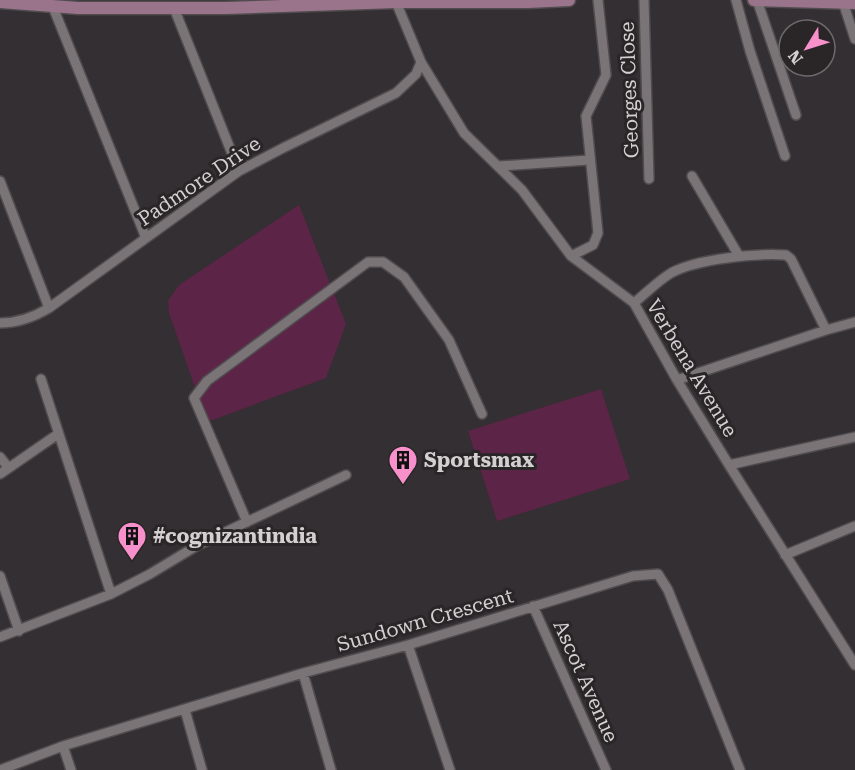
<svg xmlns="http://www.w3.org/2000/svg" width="855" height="770" font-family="'Roboto Serif',serif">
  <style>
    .green { fill: #5c2446 }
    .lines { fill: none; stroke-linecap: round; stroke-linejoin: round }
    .street-casing { stroke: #504b4e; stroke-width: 12 }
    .secondary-casing { stroke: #504b4e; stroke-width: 15 }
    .street { stroke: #7a7477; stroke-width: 9 }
    .secondary { stroke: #9a748a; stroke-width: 12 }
    .labels { text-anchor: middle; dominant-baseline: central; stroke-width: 6; stroke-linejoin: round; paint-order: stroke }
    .street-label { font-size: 20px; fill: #d4d0d2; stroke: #2a2628 }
    .poi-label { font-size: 20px; font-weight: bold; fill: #d4d0d2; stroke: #2a2628; text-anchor: start }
  </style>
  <rect width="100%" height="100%" fill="#342f32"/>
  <!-- green -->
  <path class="green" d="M299,205L346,324L326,378L207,422L169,313L168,301L179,285Z
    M601,389L630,479L497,521L468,431Z"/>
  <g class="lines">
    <!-- street casing -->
    <g class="street-casing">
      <path id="street" d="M644,0L649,179
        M736,0L750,51L785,156
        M757,0L796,115
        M843,2L855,39
        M53,7L146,238
        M174,8L239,171
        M421,62L464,133L522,190L571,256L634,303L677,380L729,465L855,665
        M499,166L589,160
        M692,176L739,256
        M0,181L49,308
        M571,256L593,245L598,233L586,116L606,75L598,0
        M634,303C646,293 658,281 671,273C696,259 757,253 786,255L791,259L826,330
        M0,323C18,323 34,317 49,308L239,171L283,148L396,93L416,74L421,62L396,2
        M41,379L111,594
        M677,380L826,330L855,322
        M0,457L8,467
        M729,465L855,437
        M0,474L58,434
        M247,522L194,398L207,381L368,262H383L404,277L449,340L482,414
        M785,555L855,526
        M0,576L19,631
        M533,606L606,770
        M0,637L111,594L150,574L198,545L346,475
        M408,645L450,770
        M303,673L331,770
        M185,710L202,770
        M63,746L71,770
        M0,770L63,746L303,673L408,645L633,576L658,574L668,590L740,770"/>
    </g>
    <!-- secondary casing -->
    <g class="secondary-casing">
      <path id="secondary" d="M754,0L855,3
        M0,2L78,8H226L396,2H528L569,0"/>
    </g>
    <!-- street -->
    <use href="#street" class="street"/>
    <!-- secondary -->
    <use href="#secondary" class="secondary"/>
  </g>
  <!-- icons -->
  <defs>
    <g id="building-pin" transform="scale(1.5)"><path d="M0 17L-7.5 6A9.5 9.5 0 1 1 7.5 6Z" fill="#f890cb" stroke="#2a2628"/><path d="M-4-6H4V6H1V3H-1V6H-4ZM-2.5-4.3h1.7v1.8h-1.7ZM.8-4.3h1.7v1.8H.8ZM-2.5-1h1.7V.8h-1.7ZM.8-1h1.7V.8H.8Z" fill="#111"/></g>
  </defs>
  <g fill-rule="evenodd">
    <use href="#building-pin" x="403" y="460"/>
    <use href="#building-pin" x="132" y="536"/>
  </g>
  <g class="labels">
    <!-- street labels -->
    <g class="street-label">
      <text transform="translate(629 90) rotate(-92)">Georges Close</text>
      <text transform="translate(199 181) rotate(-34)">Padmore Drive</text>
      <text transform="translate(692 368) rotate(59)">Verbena Avenue</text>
      <text transform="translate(425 620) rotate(-16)">Sundown Crescent</text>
      <text transform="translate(586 681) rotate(66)">Ascot Avenue</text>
    </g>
    <!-- poi labels -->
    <g class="poi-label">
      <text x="424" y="460">Sportsmax</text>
      <text x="153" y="536">#cognizantindia</text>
    </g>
  </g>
  <!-- north arrow -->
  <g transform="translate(807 48) rotate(232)"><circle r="28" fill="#2a2628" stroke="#6e6a6c" stroke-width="1.5"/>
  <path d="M0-4.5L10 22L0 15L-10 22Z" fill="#f890cb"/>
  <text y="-9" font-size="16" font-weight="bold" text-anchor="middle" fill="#d4d0d2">N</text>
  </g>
</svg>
